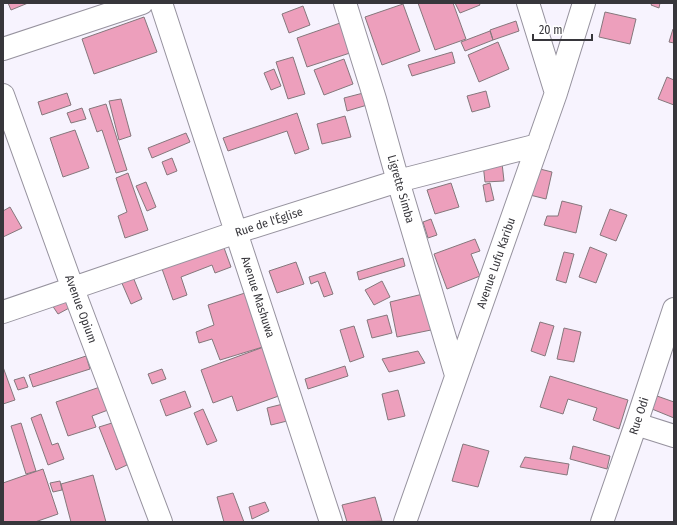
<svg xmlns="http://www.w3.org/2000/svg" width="677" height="525" font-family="'Fira Sans Condensed',sans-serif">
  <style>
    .building { fill: #ed9fbc; stroke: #85777c }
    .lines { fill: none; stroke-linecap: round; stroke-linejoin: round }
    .minor-casing { stroke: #96929e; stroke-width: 24 }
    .minor { stroke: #fff; stroke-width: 22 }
    .labels { text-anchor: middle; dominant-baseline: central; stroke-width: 3; stroke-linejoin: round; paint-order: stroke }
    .street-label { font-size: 12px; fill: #37363b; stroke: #fff }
  </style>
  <rect width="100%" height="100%" fill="#f7f3fe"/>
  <!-- building -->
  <path class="building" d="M8,3H28L11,10Z
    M418,3H453L466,39L435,50Z
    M455,3H479L480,5L460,13Z
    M652,3H660L659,8L651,5Z
    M403,4L420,51L382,65L365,17Z
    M303,6L310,25L289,33L282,14Z
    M605,12L636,19L630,44L599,37Z
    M144,17L157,52L94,74L82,39Z
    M516,21L519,31L493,40L490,30Z
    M343,22L353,52L307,67L297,38Z
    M673,29L674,30V43L669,42Z
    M490,31L493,40L465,51L461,42Z
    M498,42L509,69L479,82L468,55Z
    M452,52L455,63L412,76L408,65Z
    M293,57L305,94L288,99L276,62Z
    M344,59L353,84L324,95L314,70Z
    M274,69L281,86L271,90L264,73Z
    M667,77L674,80V105L658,99Z
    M371,91L374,103L347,111L344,98Z
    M486,91L490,107L472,112L467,96Z
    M67,93L71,105L42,115L38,102Z
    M121,99L131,136L119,140L109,101Z
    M106,104L127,170L116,173L102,130L97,132L89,109Z
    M82,108L86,119L71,123L67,113Z
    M297,113L309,149L295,154L287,131L228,151L223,138Z
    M345,116L351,137L322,144L317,124Z
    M75,130L89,168L63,177L50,138Z
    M186,133L190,142L152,158L148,148Z
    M172,158L177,171L167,175L162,162Z
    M502,163L504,181L485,182L483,164Z
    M536,168L552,172L546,199L530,195Z
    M128,173L148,230L125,238L118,216L127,212L116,178Z
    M146,182L156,207L147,211L136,186Z
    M451,183L459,207L435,214L427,190Z
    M490,183L494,200L486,202L483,185Z
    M562,201L582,206L576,233L544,225L547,216H558Z
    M10,207L22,228L3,237V211Z
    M610,209L627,215L616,241L600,235Z
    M431,219L437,235L428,238L423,222Z
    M475,239L480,251L471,254L480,276L447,289L434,254Z
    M223,245L231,267L215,273L212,265L181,277L187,295L173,300L161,266Z
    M590,247L607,254L596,283L579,277Z
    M564,252L574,254L566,283L556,280Z
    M403,258L405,266L359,280L357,272Z
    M296,262L304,284L277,293L269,271Z
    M325,272L333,294L324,297L318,281L311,284L309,277Z
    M133,277L142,299L131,304L121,281Z
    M382,281L390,297L374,305L365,290Z
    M248,292L266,346L220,360L212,339L199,343L196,332L214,325L208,305Z
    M423,294L431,330L397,337L390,302Z
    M65,297L71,307L58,314L52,305Z
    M387,315L392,333L372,338L367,320Z
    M540,322L554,326L545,356L531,351Z
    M354,326L364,357L350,362L340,330Z
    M564,328L581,332L574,362L557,359Z
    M269,345L287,393L237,411L232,396L213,403L201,370Z
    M418,351L425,363L389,372L382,359Z
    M86,356L90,369L33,387L29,375Z
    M345,366L348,376L308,389L305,379Z
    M3,367L15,400L3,404Z
    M162,369L166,379L152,384L148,374Z
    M550,376L628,400L619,429L593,420L597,408L568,399L563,414L540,407Z
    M24,377L28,387L18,390L14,380Z
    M100,387L108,410L92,416L96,427L68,436L56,402Z
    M398,390L405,416L388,420L382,394Z
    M185,391L191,407L166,416L160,400Z
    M657,396L674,402V418L652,409Z
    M283,404L287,421L271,425L267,408Z
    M203,409L217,441L207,445L194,413Z
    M41,414L52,445L58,443L64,459L48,465L31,418Z
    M21,423L36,471L26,474L11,426Z
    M112,423L127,465L116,470L99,427Z
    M463,444L489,451L478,487L452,481Z
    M573,446L610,456L607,469L570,459Z
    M525,457L569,464L567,475L520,467Z
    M43,469L58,514L35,522H3V483Z
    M93,475L106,522H71L61,484Z
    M60,481L62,490L53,492L50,483Z
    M233,493L244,522H224L217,497Z
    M375,497L382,521L347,522L342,505Z
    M265,502L269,511L252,519L249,507Z"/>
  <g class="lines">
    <!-- minor casing -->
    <g class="minor-casing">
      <path id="minor" d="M161,3L331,522
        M345,3L375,99L398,181L456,375
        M528,3L556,93
        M3,49L142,3
        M3,95L73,289L161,522
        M3,312L237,232L398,181L538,145
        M636,424L674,436
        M405,522L556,93L584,3
        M602,522L636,424L674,309"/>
    </g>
    <!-- minor -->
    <use href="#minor" class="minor"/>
  </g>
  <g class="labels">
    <!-- street labels -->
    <g class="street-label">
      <text transform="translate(401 189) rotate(74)">Ligrette Simba</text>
      <text transform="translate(269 222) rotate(-18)">Rue de l'Église</text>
      <text transform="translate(496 263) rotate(-71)">Avenue Lufu Karibu</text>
      <text transform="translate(258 297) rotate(72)">Avenue Mashuwa</text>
      <text transform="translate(81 309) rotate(70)">Avenue Opium</text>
      <text transform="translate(639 416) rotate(-72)">Rue Odi</text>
    </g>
  </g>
  <!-- border -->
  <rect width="677" height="525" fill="none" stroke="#37363b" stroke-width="8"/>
  <!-- scale -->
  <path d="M533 34v6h59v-6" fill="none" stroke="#37363b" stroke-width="2"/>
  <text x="539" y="34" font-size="12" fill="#37363b" stroke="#ffffff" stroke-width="3" paint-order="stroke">20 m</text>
</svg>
